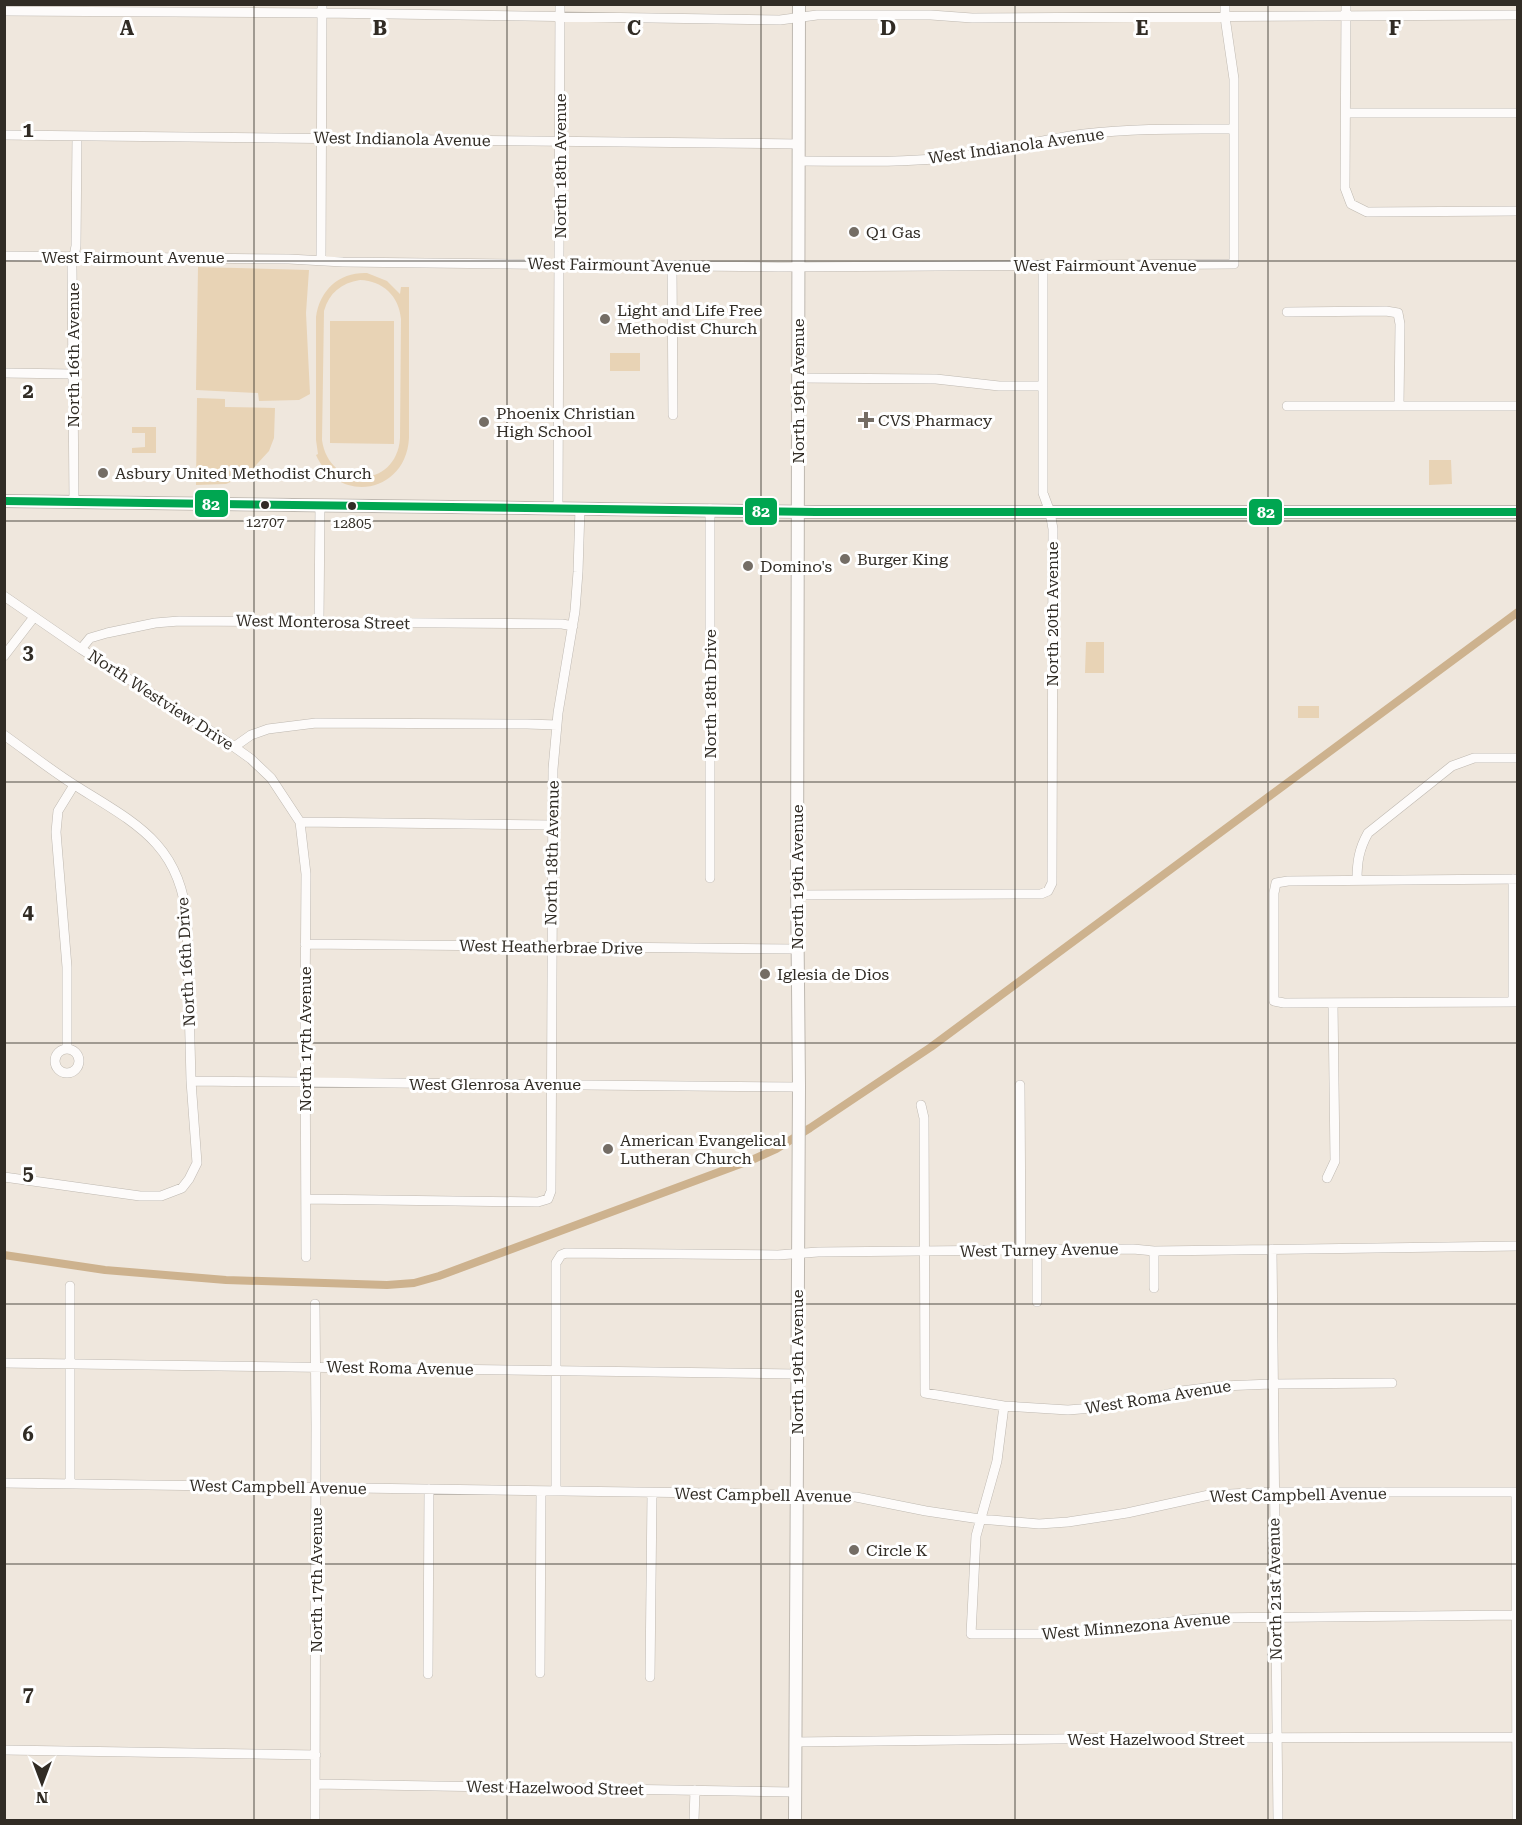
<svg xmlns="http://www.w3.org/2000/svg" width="1522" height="1825" font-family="'Roboto Serif',serif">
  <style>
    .green { fill: #e8d3b5; fill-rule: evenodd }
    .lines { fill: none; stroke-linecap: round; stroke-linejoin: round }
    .canal { stroke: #cdb28e; stroke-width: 8 }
    .minor-casing { stroke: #beb8b0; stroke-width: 10 }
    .major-casing { stroke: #beb8b0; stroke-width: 14 }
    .minor { stroke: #fdfbfa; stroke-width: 9 }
    .major { stroke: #fdfbfa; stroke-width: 12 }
    .bus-1-casing { stroke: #fff; stroke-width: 12 }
    .bus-1 { stroke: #00a651; stroke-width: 8 }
    .grid { fill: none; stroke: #312c25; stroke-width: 1.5; stroke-opacity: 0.55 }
    .poi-dot { fill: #746d65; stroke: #fff; stroke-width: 2 }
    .bus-dot { fill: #312c25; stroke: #fff; stroke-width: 2 }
    .labels { text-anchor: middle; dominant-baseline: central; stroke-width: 6; stroke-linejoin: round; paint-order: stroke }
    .bus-label { font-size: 14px; fill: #312c25; stroke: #fff }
    .street-label { font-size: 16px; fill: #312c25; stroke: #fff }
    .poi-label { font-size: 16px; fill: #312c25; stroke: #fff; text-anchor: start }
    .grid-label { font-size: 20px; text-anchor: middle; font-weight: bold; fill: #312c25; stroke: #fff; stroke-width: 6; stroke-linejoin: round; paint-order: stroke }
    .line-badge { stroke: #fff; stroke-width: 2 }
    .badge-label { font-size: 16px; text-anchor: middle; font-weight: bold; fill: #fff }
  </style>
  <rect width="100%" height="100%" fill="#efe7dd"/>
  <!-- green -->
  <path class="green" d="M198,267L309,270L306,313L310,394L299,400L259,401L258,393L196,390Z
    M367,273L387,281L400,294L401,287H409V438C406,494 338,505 316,455L318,454L316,440V317C320,289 340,272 367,273ZM360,280C383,281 399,296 401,319L400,438C397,489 329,491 322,440L324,311C329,293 341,283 360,280Z
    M330,321H394V444L330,443Z
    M610,353H640V371H610Z
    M197,398L225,399V407L275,408L274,438L269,451L247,475L226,484L196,485Z
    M132,427H156V453H132V448L145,447V433H132Z
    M1429,460H1451L1452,484L1429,485Z
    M1086,642H1104V673H1085Z
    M1298,706H1319V718H1298Z"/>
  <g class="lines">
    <!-- canal -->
    <path class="canal" d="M4,1255L105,1270L226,1280L387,1285L414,1283L439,1276L754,1159L776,1149L810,1128L931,1047L1518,612"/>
    <!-- minor casing -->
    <g class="minor-casing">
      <path id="minor" d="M1346,4L1345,188L1351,204L1367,212L1518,211
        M4,11L322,13L780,20L817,15H931L972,18L1518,15
        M1347,113H1518
        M4,135L799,144
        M798,161C847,161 896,163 944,158C992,154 1037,140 1084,134C1133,128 1184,129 1234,129
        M4,256L289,259L343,262L778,267L1234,264V79L1225,17V4
        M321,260L322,4
        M672,266L673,415
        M1287,312L1386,311L1398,313L1400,324L1399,406
        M4,373L73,374
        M798,378L936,379L999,386H1043
        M1287,406H1518
        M74,502L72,266L76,246L77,136
        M558,507L560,4
        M4,596L81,649L223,739L251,759L271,778L300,822L306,874L305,1014L306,1257
        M319,622L320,505
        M81,649L90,638L107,633L155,623L179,621L562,624L573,626
        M4,656L34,617
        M4,735C28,752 52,771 76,786C135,823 181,844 187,922L191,1081L197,1163L189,1179L182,1188L161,1196H140L4,1177
        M234,747L251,735L268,729L316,723L527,724L557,725
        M300,822L552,825
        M710,878V509
        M1518,879L1288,881L1276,883L1274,893V1001L1284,1003L1518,1002
        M1357,880C1357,862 1359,849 1368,833L1452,766L1474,758H1518
        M797,895L1041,894L1048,891L1052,883L1053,529L1050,512L1043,493V264
        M305,944L797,949
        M1513,1002V879
        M55 1061a12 12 0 1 1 24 0a12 12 0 1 1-24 0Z
        M67,1049V967L56,832L58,811L74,785
        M191,1081L799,1087
        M1020,1085L1021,1251
        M921,1105L924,1118L925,1393L1004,1406L1068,1410L1105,1407L1142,1400L1181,1391L1222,1386L1273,1384L1392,1383
        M1327,1178L1335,1161L1333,1003
        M306,1199L538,1202L548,1199L551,1191L553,769L558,713L575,611L578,572L580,508
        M1272,1249L1278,1820
        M1037,1250V1302
        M1154,1251V1288
        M70,1286V1484
        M315,1304L316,1426L315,1820
        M4,1363L796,1374
        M1004,1406L997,1461L976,1536L971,1634H1060L1207,1618L1518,1615
        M4,1483L709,1493L856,1497L926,1511L980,1519L1039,1524L1068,1522L1127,1513L1209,1495L1274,1492H1518
        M556,1491V1263L561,1255L566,1253L778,1255L818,1252L1133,1249L1154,1251L1518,1246
        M1516,1492L1517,1820
        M540,1673L541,1491
        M428,1674L429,1489
        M650,1677L652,1493
        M795,1742L1132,1738L1518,1737
        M4,1750L316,1755
        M315,1784L795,1792
        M694,1820L695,1790"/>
    </g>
    <!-- major casing -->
    <g class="major-casing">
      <path id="major" d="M4,501L816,512H1518
        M795,1820L799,1087L797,882L799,4"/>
    </g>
    <!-- minor -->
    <use href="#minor" class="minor"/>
    <!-- major -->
    <use href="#major" class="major"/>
    <!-- bus-1 casing -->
    <g class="bus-1-casing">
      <path id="bus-1" d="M4,501L816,512H1518"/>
    </g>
    <!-- bus-1 -->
    <use href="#bus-1" class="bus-1"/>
  </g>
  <!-- grid -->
  <path class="grid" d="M254,4V1820M507,4V1820M761,4V1820M1015,4V1820M1268,4V1820M4,261H1518M4,521H1518M4,782H1518M4,1043H1518M4,1304H1518M4,1564H1518"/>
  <!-- markers -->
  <g class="poi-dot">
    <circle cx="854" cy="232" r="6"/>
    <circle cx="605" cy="319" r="6"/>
    <path d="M863 411h6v6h6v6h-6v6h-6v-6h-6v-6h6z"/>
    <circle cx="484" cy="422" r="6"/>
    <circle cx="103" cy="473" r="6"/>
    <circle cx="845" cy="559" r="6"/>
    <circle cx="748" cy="566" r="6"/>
    <circle cx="765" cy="974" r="6"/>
    <circle cx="608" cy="1149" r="6"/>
    <circle cx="854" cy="1550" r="6"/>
  </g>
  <g class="bus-dot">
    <circle cx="265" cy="505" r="5"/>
    <circle cx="352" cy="506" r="5"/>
  </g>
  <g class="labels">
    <!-- bus labels -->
    <g class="bus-label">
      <text x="265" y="522">12707</text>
      <text x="352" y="523">12805</text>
    </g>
    <!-- street labels -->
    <g class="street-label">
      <text transform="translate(402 139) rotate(1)">West Indianola Avenue</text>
      <text transform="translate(1016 146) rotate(-8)">West Indianola Avenue</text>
      <text transform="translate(560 166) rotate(-90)">North 18th Avenue</text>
      <text x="133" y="257">West Fairmount Avenue</text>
      <text transform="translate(619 265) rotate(1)">West Fairmount Avenue</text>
      <text x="1105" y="265">West Fairmount Avenue</text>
      <text transform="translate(73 355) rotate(-90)">North 16th Avenue</text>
      <text transform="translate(798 391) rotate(-90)">North 19th Avenue</text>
      <text transform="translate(1052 614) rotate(-90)">North 20th Avenue</text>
      <text transform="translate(323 622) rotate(1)">West Monterosa Street</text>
      <text transform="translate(710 694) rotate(-90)">North 18th Drive</text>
      <text transform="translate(161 700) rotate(33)">North Westview Drive</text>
      <text transform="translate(552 853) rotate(-89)">North 18th Avenue</text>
      <text transform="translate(797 877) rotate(-90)">North 19th Avenue</text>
      <text transform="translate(551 947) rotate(1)">West Heatherbrae Drive</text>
      <text transform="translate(186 962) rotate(-93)">North 16th Drive</text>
      <text transform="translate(305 1039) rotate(-90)">North 17th Avenue</text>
      <text x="495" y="1084">West Glenrosa Avenue</text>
      <text transform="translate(1039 1250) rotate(-1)">West Turney Avenue</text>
      <text transform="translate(797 1362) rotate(-90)">North 19th Avenue</text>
      <text transform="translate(400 1368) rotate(1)">West Roma Avenue</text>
      <text transform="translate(1158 1397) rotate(-9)">West Roma Avenue</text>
      <text transform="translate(278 1487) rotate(1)">West Campbell Avenue</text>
      <text transform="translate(763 1495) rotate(1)">West Campbell Avenue</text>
      <text transform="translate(1298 1495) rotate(-1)">West Campbell Avenue</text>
      <text transform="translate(316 1580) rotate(-90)">North 17th Avenue</text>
      <text transform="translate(1275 1589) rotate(-91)">North 21st Avenue</text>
      <text transform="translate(1136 1626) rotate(-5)">West Minnezona Avenue</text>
      <text x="1156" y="1739">West Hazelwood Street</text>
      <text transform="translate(555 1788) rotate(1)">West Hazelwood Street</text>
    </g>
    <!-- poi labels -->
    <g class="poi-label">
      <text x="866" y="232">Q1 Gas</text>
      <text x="617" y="310">Light and Life Free<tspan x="617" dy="18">Methodist Church</tspan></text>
      <text x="496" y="413">Phoenix Christian<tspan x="496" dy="18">High School</tspan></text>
      <text x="878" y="420">CVS Pharmacy</text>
      <text x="115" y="473">Asbury United Methodist Church</text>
      <text x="857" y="559">Burger King</text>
      <text x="760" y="566">Domino's</text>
      <text x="777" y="974">Iglesia de Dios</text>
      <text x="620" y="1140">American Evangelical<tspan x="620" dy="18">Lutheran Church</tspan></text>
      <text x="866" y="1550">Circle K</text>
    </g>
  </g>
  <g class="grid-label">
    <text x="127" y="35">A</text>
    <text x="380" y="35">B</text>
    <text x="634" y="35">C</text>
    <text x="888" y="35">D</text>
    <text x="1142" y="35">E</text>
    <text x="1395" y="35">F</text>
    <text x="28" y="137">1</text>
    <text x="28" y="398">2</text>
    <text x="28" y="659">3</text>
    <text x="28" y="919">4</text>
    <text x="28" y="1180">5</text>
    <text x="28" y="1441">6</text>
    <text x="28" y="1701">7</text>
  </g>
  <g class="line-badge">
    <rect x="194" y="489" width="35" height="29" rx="6" fill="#00a651"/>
    <rect x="744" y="497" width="34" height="29" rx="6" fill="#00a651"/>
    <rect x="1248" y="498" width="35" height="28" rx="6" fill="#00a651"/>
  </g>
  <g class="badge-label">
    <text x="211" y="510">82</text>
    <text x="761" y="517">82</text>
    <text x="1266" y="518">82</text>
  </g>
  <!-- border -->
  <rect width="1522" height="1825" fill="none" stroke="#312c25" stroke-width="12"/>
  <!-- north arrow -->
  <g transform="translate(42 1783) rotate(180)" stroke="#ffffff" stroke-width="4.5" paint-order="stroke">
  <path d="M0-4.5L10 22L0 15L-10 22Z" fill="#312c25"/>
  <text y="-9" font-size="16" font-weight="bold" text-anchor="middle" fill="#312c25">N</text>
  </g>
</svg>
